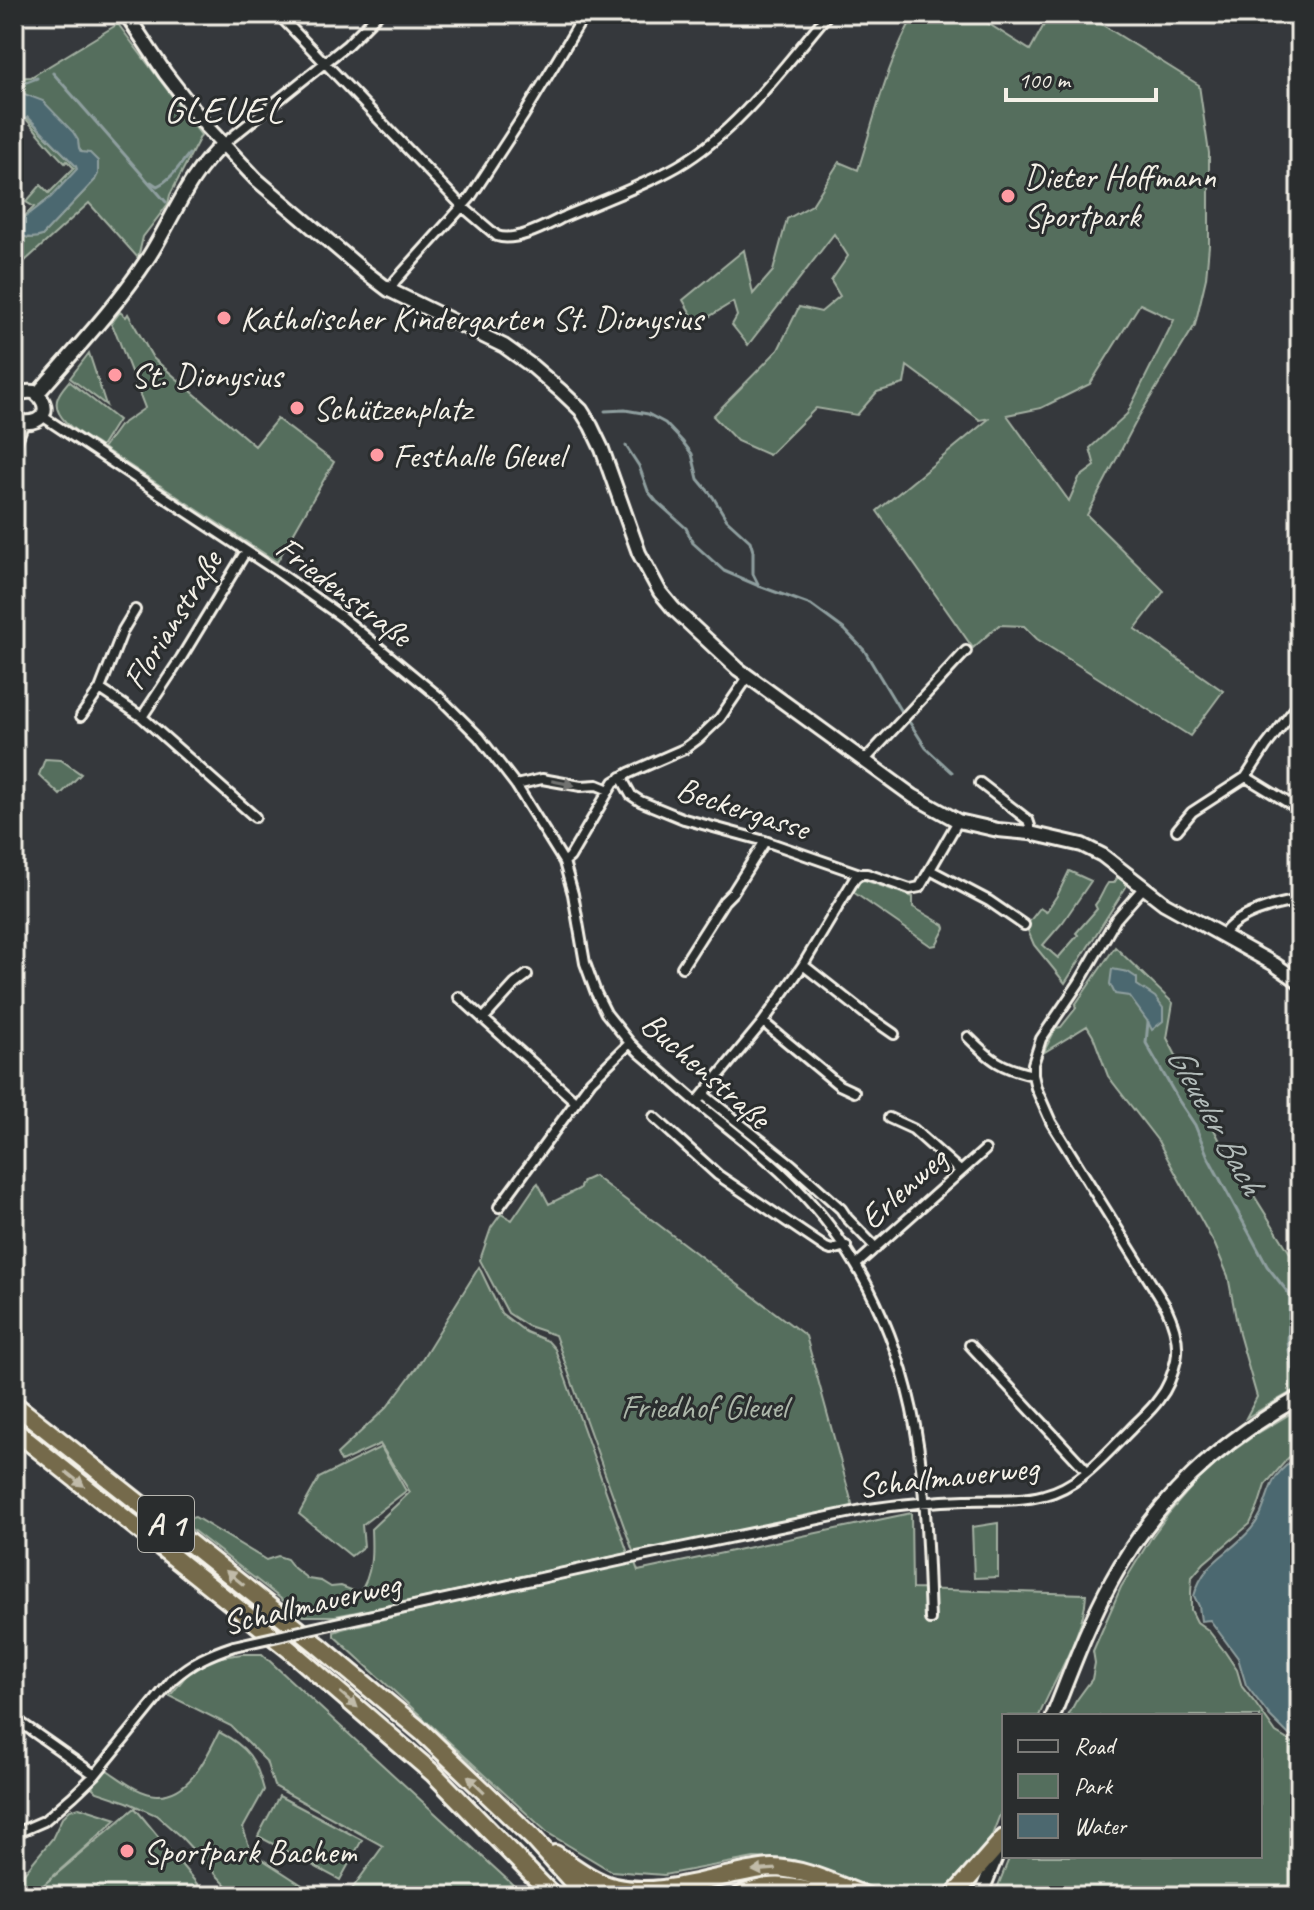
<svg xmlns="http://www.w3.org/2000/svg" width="1314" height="1910" font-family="Caveat,sans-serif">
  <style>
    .green { fill: #546e5d; stroke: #a4b0a2; stroke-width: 2; fill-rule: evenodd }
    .water { fill: #4c686f; stroke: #8f9f9f; stroke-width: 2 }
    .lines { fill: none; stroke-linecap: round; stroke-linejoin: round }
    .stream { stroke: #8f9f9f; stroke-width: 3 }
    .street-casing { stroke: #f4f1e8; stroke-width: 14 }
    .secondary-casing { stroke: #f4f1e8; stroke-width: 18 }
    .highway-casing { stroke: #f4f1e8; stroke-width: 22 }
    .street { stroke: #2a2d2e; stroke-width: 8 }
    .secondary { stroke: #2a2d2e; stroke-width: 12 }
    .highway { stroke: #746b4b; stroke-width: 16 }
    .street-bridge-casing { stroke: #f4f1e8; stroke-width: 14; stroke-linecap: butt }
    .street-bridge { stroke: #2a2d2e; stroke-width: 8 }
    .oneway { fill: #71726f }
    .oneway2 { fill: #c1bba9 }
    .poi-dot { fill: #ff9aa2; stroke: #2a2d2e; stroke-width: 3 }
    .labels { text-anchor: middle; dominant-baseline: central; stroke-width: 6; stroke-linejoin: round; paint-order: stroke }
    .shield { fill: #2a2d2e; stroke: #b7b6b0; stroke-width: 2 }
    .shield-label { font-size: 32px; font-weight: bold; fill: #f4f1e8 }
    .poi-label { font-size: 34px; fill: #f4f1e8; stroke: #2a2d2e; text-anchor: start }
    .street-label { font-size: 34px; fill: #f4f1e8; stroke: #2a2d2e }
    .park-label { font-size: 34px; fill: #acb6a9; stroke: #2a2d2e }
    .water-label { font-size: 36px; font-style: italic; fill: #b1bab8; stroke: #2a2d2e }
    .quarter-label { font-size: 38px; letter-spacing: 2px; fill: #f4f1e8; stroke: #2a2d2e }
  </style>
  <rect width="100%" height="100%" fill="#35383c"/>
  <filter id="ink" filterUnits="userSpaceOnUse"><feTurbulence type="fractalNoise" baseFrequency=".0125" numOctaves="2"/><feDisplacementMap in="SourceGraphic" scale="16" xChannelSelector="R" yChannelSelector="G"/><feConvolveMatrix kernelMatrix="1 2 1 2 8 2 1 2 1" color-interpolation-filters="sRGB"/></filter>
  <g filter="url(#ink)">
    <!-- green -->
    <path class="green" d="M915,14H973L1030,50L1050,14H1085L1199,85L1209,153V245L1206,278L1195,325L1139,416L1087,515L1164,591L1135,629L1223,691L1190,736L1037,639L1024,626L999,625L973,648L877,511L990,418L980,420L907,366L904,384L877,392L857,415L816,408L769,455L737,441L713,416L778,350L799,307L821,312L840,296L831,281L848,256L834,234L748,345L732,325L737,316L733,302L697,324L683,300L744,250L753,294L773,271L787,219L812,205L839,162L858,170C875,118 887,61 915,14ZM1140,304L1174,320L1127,414L1090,448L1095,466L1079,478L1069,501L1007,415L1041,408L1090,384Z
      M118,24L201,135L170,195L168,204L143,237L138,258L89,203L14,271V233L29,238L42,236L95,180L82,152L16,90H14V78L31,77Z
      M27,117L76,166L77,170L51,197L24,219L14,211L24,217L34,207L26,202L41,185L49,193L74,168L67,161L65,163C50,149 39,133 25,118Z
      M120,312L126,317L128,314L153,358L255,446L277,419L334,462L277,562L103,448L119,426L145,408L116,333L111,324Z
      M89,353L106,405L70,378Z
      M69,381L118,420L101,447C86,437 49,419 58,397C60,391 65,386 69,381Z
      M45,759L61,760L81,774L60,795L39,775Z
      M1069,871L1091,881L1063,922L1043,945L1058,958L1078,935L1076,933L1097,909L1095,905C1102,897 1102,891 1108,883H1114L1118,877L1126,881V887L1065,983L1034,945L1026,926L1040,908L1046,912L1058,894Z
      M864,880L913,897V907L944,925L945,928L936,945L931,946L853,892L858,882Z
      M1115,947L1173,1003L1167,1038L1221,1143L1300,1269V1387L1246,1418L1257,1397L1239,1334L1228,1276L1215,1245L1158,1141L1108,1076L1093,1036L1087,1026L1043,1053L1056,1028L1061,1027L1076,1008L1075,1005Z
      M594,1176L806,1336L853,1507L634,1554L555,1335L528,1326L508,1313L480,1260L491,1228L501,1214L512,1220L536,1185L538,1183L549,1204L579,1189L583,1181Z
      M479,1267L501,1313L526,1332L548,1341L555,1349L628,1553L383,1607L335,1616H303L190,1528L187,1519L195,1517L266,1560L278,1556L287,1559L294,1568L308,1579L321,1581L331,1587L341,1586L359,1593C373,1575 372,1551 371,1529L410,1492L380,1444L341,1462L337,1454L387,1407L417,1367Z
      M1300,1408V1452L1288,1458L1265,1485L1258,1507L1250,1524L1204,1563L1192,1577L1191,1592V1610L1197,1622L1208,1630L1225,1652L1237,1670L1242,1687L1255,1703L1276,1733L1300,1747V1896H994L1010,1856H1260V1716H1068L1076,1701L1092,1679L1095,1663L1093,1651L1121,1587L1151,1538L1169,1513L1194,1484L1215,1464L1255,1435Z
      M381,1447L406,1491L362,1525L364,1546L351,1556L299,1514L319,1478Z
      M911,1513L912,1589L1086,1594C1085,1633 1054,1679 1039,1716H1004V1804L989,1843L965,1873L936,1896H894L794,1860L754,1858L664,1875L611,1871L548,1833L334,1636V1632L342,1629L634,1560L638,1571Z
      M998,1523V1577L974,1578L972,1527Z
      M242,1654H262L525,1896H347L383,1846L274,1786L266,1761L231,1726L170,1696L189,1672L215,1658Z
      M219,1732C248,1747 256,1759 264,1790L243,1828L251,1852L316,1894V1896H236L182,1838L156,1815L127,1802L97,1792L92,1787L98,1778L107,1770C121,1779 140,1795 157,1795C190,1796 207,1756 219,1732Z
      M279,1796L362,1840L340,1880L258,1836Z
      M79,1807L117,1819L40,1888L135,1808L207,1896H36L33,1893L31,1896H14V1885L52,1839L62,1818L70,1810Z"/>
    <!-- water -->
    <path class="water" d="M14,90L43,101L73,132L78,140L79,148L81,152L90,153L98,161V174L95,180L42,236C32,240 24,237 14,233V212L24,218L51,197L77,169L76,166L28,117L21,122L14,118Z
      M1112,969L1128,972L1137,978V985L1155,997L1163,1008V1021L1152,1030L1148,1022L1129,996L1115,994L1110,984Z
      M1300,1457V1742L1290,1736L1270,1716L1246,1685L1238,1658L1210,1620L1201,1621L1199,1606L1194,1596C1204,1560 1229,1555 1251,1529C1273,1504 1261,1476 1300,1457Z"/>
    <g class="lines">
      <!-- stream -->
      <path class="stream" d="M53,73L166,202
        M14,84H21L37,78
        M151,182L157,186C171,180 179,166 189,154
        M605,411L625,410L648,414L665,423L682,441L692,454L698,479L713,497L727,520L750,541L753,551V574L759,586L811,605L845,630L864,650L900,710
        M626,446L639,466L648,491L656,501L686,528L693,543L724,571L759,586
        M910,723L926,748L952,772
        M1148,1022L1146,1043L1179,1101L1195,1125L1208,1157L1267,1266L1290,1295L1288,1342L1292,1371"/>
      <!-- street casing -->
      <g class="street-casing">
        <path id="street" d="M278,14L463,207L497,236C516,243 549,224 566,216C604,200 643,186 678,166C738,131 784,66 828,14
          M222,145L347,45L378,14
          M389,290L396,280L470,198L524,115L585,14
          M42,416L278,572L342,617L438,696L479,737L516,785L564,862L573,894L585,963L596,993L606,1013L630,1043L640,1053C660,1070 680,1088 700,1105C733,1132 767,1157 797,1188C870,1263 910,1364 921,1467C927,1517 928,1568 930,1619
          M100,689L142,717L255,817
          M81,716L100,689L123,630L135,610
          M142,717L181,658L246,551
          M864,761L966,651
          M621,777L631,795L640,801L684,819L765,841L860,874
          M1246,777L1300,810
          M980,783L1028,820L1030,826V833
          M516,785L542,779L581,786L597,785L609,790
          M1177,830L1192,812L1246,777L1266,746L1294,710
          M564,862L570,857L614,782L629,773L684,749L699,738L720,718L748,677
          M930,870L989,901L1024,925
          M1223,935C1235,914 1277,904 1300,900
          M803,965L868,1016L894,1034
          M682,967L724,901L733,892L765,841
          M459,997L576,1102
          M483,1019L515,984L527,975
          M763,1022L839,1085L854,1092
          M968,1037C991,1060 1001,1068 1033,1075
          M704,1095L792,1165L841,1209L847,1218L876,1248
          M697,1102L763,1022L803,965L855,878L860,874H867L910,889L920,887L958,821
          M654,1117L718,1175L826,1248L831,1250L846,1246
          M889,1118L913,1129L960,1171
          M499,1207L591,1081L630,1043
          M857,1264L985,1150
          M970,1345L1087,1471
          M336,1623L632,1558L862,1510C896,1505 930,1501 965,1500C991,1499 1018,1502 1044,1495C1079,1487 1105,1455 1130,1430C1139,1420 1151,1411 1159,1399C1168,1388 1173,1374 1176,1360C1180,1342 1174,1324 1166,1307L1051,1122L1036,1088L1033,1075V1064L1041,1039L1079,983L1116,919L1144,887
          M14,1718L95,1775
          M14,1834L44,1821L73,1796L95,1775L173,1679C192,1662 210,1654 234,1646"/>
      </g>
      <!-- secondary casing -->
      <g class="secondary-casing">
        <path id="secondary" d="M126,14L165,73L207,127L256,179L364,271L389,290L504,346L532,366L561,391L581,410L591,426L602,449L639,553L660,592L674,609L738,669L913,796L958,821L998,830L1030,833L1082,845L1102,855L1164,903L1274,964L1300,982
          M38,393C75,350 116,307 148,258C172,221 188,175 222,145
          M14,401C18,392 25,391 34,392C53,405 45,425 22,422L14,413
          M14,443L22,422
          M1053,1716C1071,1671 1088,1624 1111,1582C1156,1499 1218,1443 1300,1397
          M980,1896L1000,1847"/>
      </g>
      <!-- highway casing -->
      <g class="highway-casing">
        <path id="highway" d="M14,1404L318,1645L422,1732L533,1838L585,1896
          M14,1430L290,1650L434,1774L553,1896
          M555,1854C573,1866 593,1882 614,1887C649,1895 683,1886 717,1878C735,1874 754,1869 772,1868C804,1868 836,1885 866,1896
          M740,1896C766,1881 799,1886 825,1896
          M953,1896L1004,1838"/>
      </g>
      <!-- street -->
      <use href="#street" class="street"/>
      <!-- secondary -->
      <use href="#secondary" class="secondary"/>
      <!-- highway -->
      <use href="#highway" class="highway"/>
      <!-- street-bridge casing -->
      <g class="street-bridge-casing">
        <path id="street-bridge" d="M234,1646L336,1623"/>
      </g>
      <!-- street-bridge -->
      <use href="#street-bridge" class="street-bridge"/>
    </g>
    <!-- one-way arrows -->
    <defs><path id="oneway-solid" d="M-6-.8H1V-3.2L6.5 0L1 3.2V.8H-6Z" transform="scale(2)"/></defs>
    <use class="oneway" href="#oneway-solid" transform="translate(563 783) rotate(11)"/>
    <g class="oneway2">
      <use href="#oneway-solid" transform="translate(75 1479) rotate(38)"/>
      <use href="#oneway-solid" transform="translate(235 1578) rotate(-141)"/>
      <use href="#oneway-solid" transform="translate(349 1700) rotate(41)"/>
      <use href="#oneway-solid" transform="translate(476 1784) rotate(-136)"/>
      <use href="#oneway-solid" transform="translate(764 1870) rotate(176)"/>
    </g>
  </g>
  <!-- markers -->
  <g class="poi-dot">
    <circle cx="1008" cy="196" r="8"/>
    <circle cx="224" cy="318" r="8"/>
    <circle cx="115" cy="375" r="8"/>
    <circle cx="297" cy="408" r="8"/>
    <circle cx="377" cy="455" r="8"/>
    <circle cx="127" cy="1851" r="8"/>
  </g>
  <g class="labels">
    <!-- shield labels -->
    <rect class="shield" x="138" y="1496" width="56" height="56" rx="6"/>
    <g class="shield-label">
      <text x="166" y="1524">A 1</text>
    </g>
    <!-- poi labels -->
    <g class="poi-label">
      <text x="1024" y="176">Dieter Hoffmann<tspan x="1024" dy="39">Sportpark</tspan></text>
      <text x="240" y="318">Katholischer Kindergarten St. Dionysius</text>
      <text x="131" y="375">St. Dionysius</text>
      <text x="313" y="408">Schützenplatz</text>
      <text x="393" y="455">Festhalle Gleuel</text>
      <text x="143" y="1851">Sportpark Bachem</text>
    </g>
    <!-- street labels -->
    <g class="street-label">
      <text transform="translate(344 591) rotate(37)">Friedenstraße</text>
      <text transform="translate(172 620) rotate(-58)">Florianstraße</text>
      <text transform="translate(743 808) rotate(18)">Beckergasse</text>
      <text transform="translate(706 1070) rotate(41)">Buchenstraße</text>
      <text transform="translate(903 1188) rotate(-42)">Erlenweg</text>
      <text transform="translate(948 1476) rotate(-6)">Schallmauerweg</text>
      <text transform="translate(311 1603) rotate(-13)">Schallmauerweg</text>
    </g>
    <!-- park labels -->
    <g class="park-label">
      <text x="704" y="1406">Friedhof Gleuel</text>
    </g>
    <!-- water labels -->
    <g class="water-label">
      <text transform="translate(1216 1120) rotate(61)">Gleueler Bach</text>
    </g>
    <!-- quarter labels -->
    <g class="quarter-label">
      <text x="224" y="109">GLEUEL</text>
    </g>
  </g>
  <!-- margin -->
  <rect width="1314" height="1910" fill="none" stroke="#2a2d2e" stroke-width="48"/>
  <rect x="24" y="24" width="1266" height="1862" fill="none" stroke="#f4f1e8" stroke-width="3" filter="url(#ink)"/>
  <!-- legend -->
  <rect x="1002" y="1714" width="260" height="144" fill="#2a2d2e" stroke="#7b7b78" stroke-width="2"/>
  <rect x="1018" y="1740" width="40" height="12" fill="#2a2d2e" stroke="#7b7b78" stroke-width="2"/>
  <text x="1074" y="1754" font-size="24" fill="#f4f1e8">Road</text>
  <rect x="1018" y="1774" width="40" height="24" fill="#546e5d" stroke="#7b7b78" stroke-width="2"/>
  <text x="1074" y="1794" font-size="24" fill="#f4f1e8">Park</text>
  <rect x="1018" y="1814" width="40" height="24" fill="#4c686f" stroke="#7b7b78" stroke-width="2"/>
  <text x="1074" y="1834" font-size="24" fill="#f4f1e8">Water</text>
  <!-- scale -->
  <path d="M1006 88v12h150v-12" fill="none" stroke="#f4f1e8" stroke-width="4"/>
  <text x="1018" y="88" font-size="24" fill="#f4f1e8" stroke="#2a2d2e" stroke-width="6" paint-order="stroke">100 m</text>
</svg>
